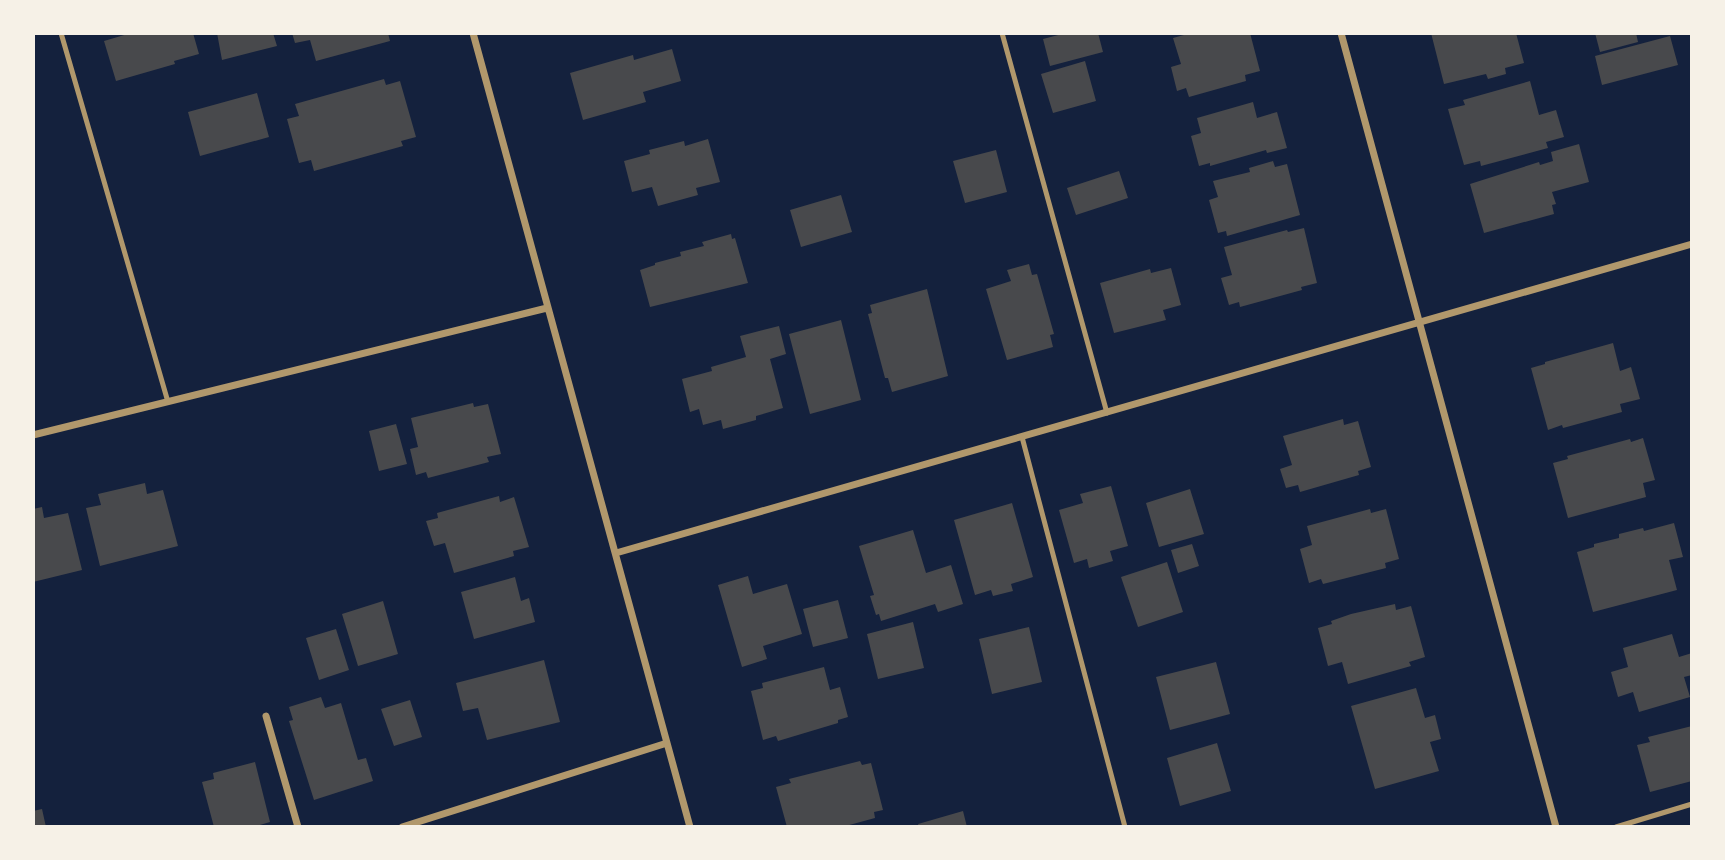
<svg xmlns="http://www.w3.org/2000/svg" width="1725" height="860" font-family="'Alegreya Sans',sans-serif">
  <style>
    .building { fill: #48494c }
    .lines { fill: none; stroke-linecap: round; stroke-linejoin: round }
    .service { stroke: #b1986c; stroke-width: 5 }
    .minor { stroke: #b1986c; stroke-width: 7 }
  </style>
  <rect width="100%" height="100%" fill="#14213d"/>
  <!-- building -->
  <path class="building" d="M131,33H193L199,54L174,61L175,64L116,81L104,41Z
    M217,33H273L277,46L222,60Z
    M292,33H388L390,41L316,61L310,40L295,43Z
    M1066,33H1098L1103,52L1050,66L1043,39Z
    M1191,33H1250L1260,71L1245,75L1246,81L1189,97L1186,88L1177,91L1171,67L1181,64L1173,38Z
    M1431,33H1516L1524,63L1505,68L1506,74L1488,79L1486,74L1444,84Z
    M1595,33H1636L1638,42L1600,52Z
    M1670,36L1678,65L1602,85L1595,56Z
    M672,49L681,81L643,92L646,102L583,120L570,73L633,55L634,60Z
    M1085,61L1096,101L1053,113L1041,74Z
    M384,79L386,85L400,81L416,137L401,141L403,146L314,171L311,160L299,163L287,119L299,116L295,104Z
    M1530,81L1539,115L1556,110L1564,137L1546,142L1548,148L1481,166L1480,161L1464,165L1448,109L1465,105L1463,100Z
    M257,93L269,137L200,156L188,112Z
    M1253,102L1257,118L1277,112L1287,148L1267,153L1266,150L1210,166V163L1199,166L1191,136L1201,133L1197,118Z
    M708,139L720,182L696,188L698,195L658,206L652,187L632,192L624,161L650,154L649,150L684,141L685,146Z
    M1579,144L1589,182L1552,192L1556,204L1552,205L1554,214L1484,233L1470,184L1539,162L1540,165L1553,161L1551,152Z
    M996,150L1007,192L965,203L953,161Z
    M1273,161L1275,167L1287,164L1300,215L1227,236L1226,231L1218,233L1209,200L1218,197L1213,181L1250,172L1249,168Z
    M1119,171L1128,198L1076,215L1067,188Z
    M841,195L852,232L801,247L790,210Z
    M1304,228L1317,283L1301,287L1302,290L1240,307L1239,302L1229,305L1221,278L1232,275L1224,247L1287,230L1288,232Z
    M731,234L732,239L735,238L748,283L650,307L640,270L655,265V263L681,256L680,252L704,246L702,242Z
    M1029,264L1032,275L1037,274L1054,334L1050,335L1053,347L1007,360L986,289L1011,281L1007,270Z
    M1171,268L1181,305L1163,310L1166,320L1114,333L1100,283L1150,269L1151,273Z
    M927,289L948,376L892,392L888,378H885L868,314L872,313L870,305Z
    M841,320L861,400L810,414L789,334Z
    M779,326L786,354L770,359L783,408L756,416V420L723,429L721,420L703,425L699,409L690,412L682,379L712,371L711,367L746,357L740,336Z
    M1613,343L1620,371L1631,367L1640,399L1620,404L1622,412L1563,428L1562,425L1548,430L1531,368L1545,364V362Z
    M473,403L474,407L488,404L501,454L487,457L489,462L428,478L426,472L416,475L410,449L418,447L411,418Z
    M1343,419L1344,425L1358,421L1371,467L1358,471L1359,475L1300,492L1298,485L1286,488L1280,469L1292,465L1283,436Z
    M396,424L407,464L379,471L369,431Z
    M1643,438L1655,480L1643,483L1646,497L1568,518L1553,463L1568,459L1567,456L1630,439L1631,442Z
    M145,483L147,494L163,490L178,546L100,566L86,508L101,505L98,494Z
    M1111,486L1128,546L1110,551L1113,561L1089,568L1087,559L1074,563L1059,510L1083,503L1080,494Z
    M1190,489L1204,534L1159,547L1146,503Z
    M499,496L500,502L514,497L529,547L513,551L514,556L454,573L445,543L434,546L426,521L438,518L437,513Z
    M1012,503L1033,577L1011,584L1013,591L993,596L991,590L975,595L954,520Z
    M42,507L44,518L68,513L82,570L33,582V509Z
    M1370,509L1371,513L1386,509L1399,559L1385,563L1386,568L1323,584L1321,579L1309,583L1300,549L1312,545L1307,526Z
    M1674,523L1683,557L1669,560L1677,590L1593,612L1577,552L1594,547V544L1619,538V534L1643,528L1644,531Z
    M913,530L926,573L951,565L963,604L938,612L935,604L881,621L879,614L876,615L870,596L874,595L859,546Z
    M1192,544L1199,566L1178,573L1171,550Z
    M1167,562L1183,612L1138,627L1121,577Z
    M748,576L753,594L787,584L802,634L763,646L767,659L742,667L718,585Z
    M515,577L521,601L529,598L535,622L474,639L461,592Z
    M838,600L848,638L813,647L803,609Z
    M383,601L398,654L358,666L342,614Z
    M1395,604L1396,610L1411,606L1425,657L1409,662L1411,666L1348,684L1342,662L1328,666L1318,628L1332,624L1331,621L1351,614Z
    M913,622L924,668L878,679L867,634Z
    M1029,627L1042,682L992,694L979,639Z
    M336,629L349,670L319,680L306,638Z
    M1672,634L1679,657L1692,653V675L1684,677L1690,697L1639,712L1633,692L1618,697L1611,672L1628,667L1623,648Z
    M544,660L560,722L487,740L478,708L463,711L456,683Z
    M1216,662L1230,714L1170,730L1156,677Z
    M824,667L830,690L840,687L848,717L838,720V723L778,741L776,736L763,740L751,691L763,688L762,683Z
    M1416,688L1425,718L1435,715L1441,739L1430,742L1439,771L1375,789L1351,706Z
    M321,697L325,708L341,703L358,760L366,758L373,781L314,800L289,721L293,720L289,707Z
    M410,700L422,737L394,746L381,709Z
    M1692,726V781L1650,792L1637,745L1650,742L1648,737Z
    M1217,743L1231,791L1180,806L1167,758Z
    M860,761L862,765L871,763L883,810L874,812L875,818L842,827H787L776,787L791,783L789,779Z
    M255,762L270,822L253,827H214L202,782L214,779L213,773Z
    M42,809L46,827H33V811Z
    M963,811L967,827H919L918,824Z"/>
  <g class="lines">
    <!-- service -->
    <path class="service" d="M61,33L168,402
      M1002,33L1107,413
      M1022,437L1125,827
      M1616,827L1692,804"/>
    <!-- minor -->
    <path class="minor" d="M473,33L690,827
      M1341,33L1556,827
      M33,435L547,308
      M616,553L1692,244
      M266,716L298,827
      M402,827L667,743"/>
  </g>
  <!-- border -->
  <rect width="1725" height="860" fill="none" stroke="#f6f1e7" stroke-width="70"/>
</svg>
